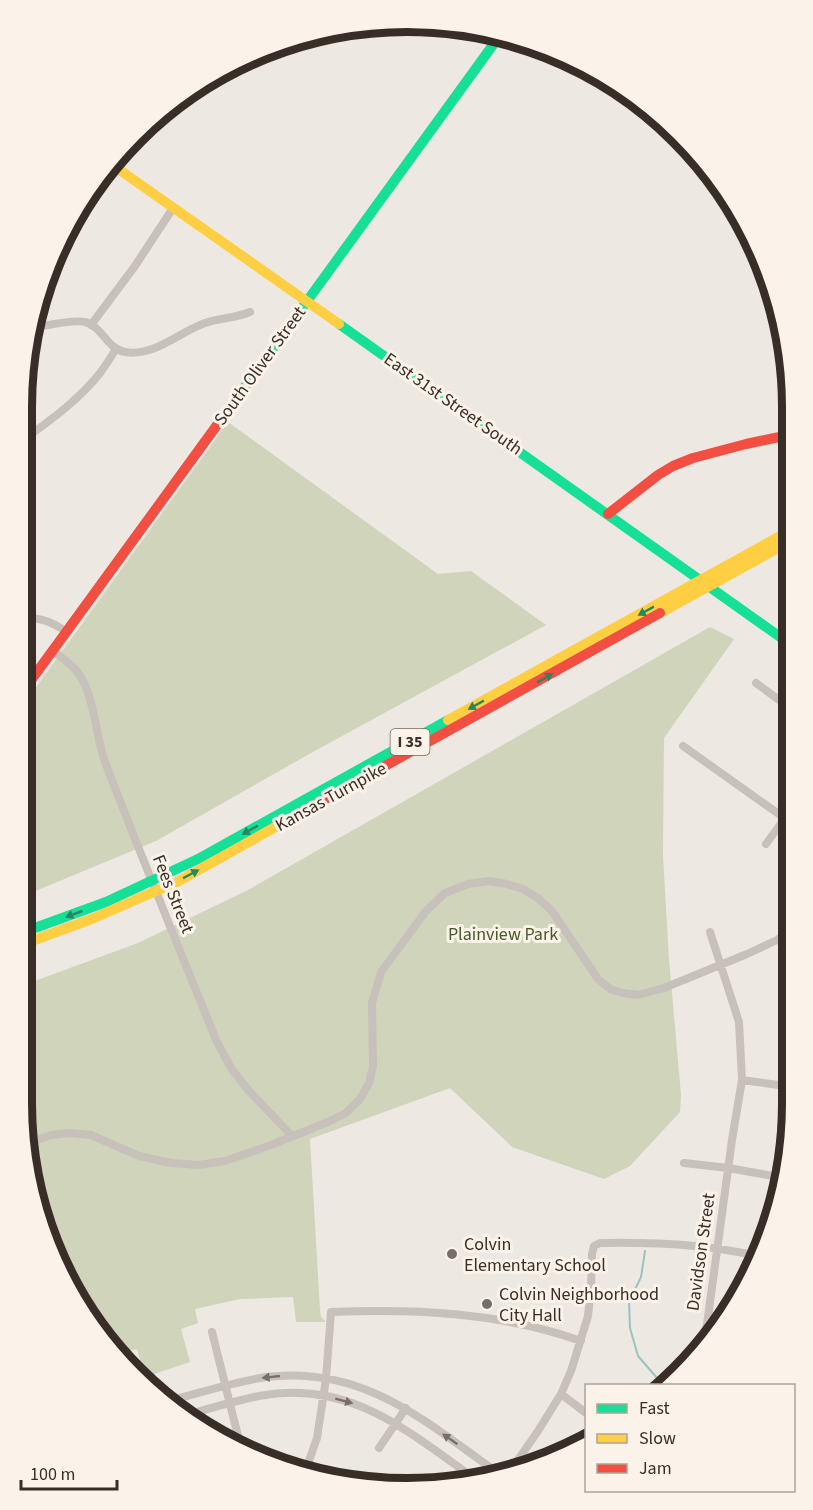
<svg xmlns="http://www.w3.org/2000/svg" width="813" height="1510" font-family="'Source Sans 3',sans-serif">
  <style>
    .green { fill: #cfd4ba }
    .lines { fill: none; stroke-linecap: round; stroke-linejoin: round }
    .stream { stroke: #9bc2c2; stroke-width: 2 }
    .street { stroke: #c8c0ba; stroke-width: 8 }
    .fast { stroke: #16e098; stroke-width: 10 }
    .slow { stroke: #ffcf43; stroke-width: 10 }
    .jam { stroke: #f24e42; stroke-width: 10 }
    .oneway { fill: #288660 }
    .oneway2 { fill: #796f6a }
    .poi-dot { fill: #786e69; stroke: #fbf3e9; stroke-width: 2 }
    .labels { text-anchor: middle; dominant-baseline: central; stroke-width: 6; stroke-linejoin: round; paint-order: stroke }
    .shield { fill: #fbf3e9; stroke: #736862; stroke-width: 1.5 }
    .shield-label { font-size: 16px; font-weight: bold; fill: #392d28 }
    .street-label { font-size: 18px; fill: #392d28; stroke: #fbf3e9 }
    .park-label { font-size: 18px; fill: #485929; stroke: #fbf3e9 }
    .poi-label { font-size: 18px; fill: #392d28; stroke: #fbf3e9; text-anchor: start }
    .rim { fill: none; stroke: #392d28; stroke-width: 8 }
  </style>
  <rect width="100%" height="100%" fill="#eee8e2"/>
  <!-- green -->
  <path class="green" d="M228,422L438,574L471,571L546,625L311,753L156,841L21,897V708Z
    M710,627L734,639L664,738L663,856L669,959L681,1095L680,1112L630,1166L604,1179L512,1147L450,1088L310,1139L320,1310L321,1317L326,1322H296L293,1297L240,1299L195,1309L198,1323L181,1329L190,1362L145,1377L137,1349L117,1354L101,1338L42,1228L21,1103V986L138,943L248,890Z"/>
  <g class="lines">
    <!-- stream -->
    <path class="stream" d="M645,1251L641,1277L629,1302L630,1328L638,1356L664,1386"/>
    <!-- street -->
    <path class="street" d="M91,325L135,266L173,208
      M31,328C43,326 75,319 85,322C102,326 107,349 125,352C154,357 179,332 205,323C220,318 236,318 250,312
      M22,441C49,421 79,400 100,373C106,365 111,357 116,349
      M22,617C42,619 49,620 67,632
      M53,651C65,660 78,669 84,683C96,708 96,737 105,762C141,856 179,949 217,1042L231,1068L249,1091L292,1136
      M756,683L790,708
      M683,746L790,822
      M766,844L790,811
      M742,1080L786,1086
      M28,1143L51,1135L70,1133L91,1135L139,1156L171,1163L199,1165L225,1161L271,1145L328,1122L346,1113L360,1099L369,1083L373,1066L372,1003L381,972L426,911L445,893L468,884L489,881L507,884L523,889L539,899L552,911L598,979L610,989L623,993L638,995L664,988L747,954L777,940L791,930
      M684,1163L728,1168L773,1176
      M212,1332L238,1436
      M705,1339L732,1140L742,1080L739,1022L710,932
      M561,1394L586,1413
      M168,1401C200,1393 233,1382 266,1377C364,1365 424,1421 498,1473
      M183,1416C208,1409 233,1401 259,1396C349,1379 406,1430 474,1478
      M379,1448L406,1408
      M511,1470L538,1431L561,1394L571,1371L588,1316L591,1289L592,1254L594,1246L600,1243C652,1242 706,1244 757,1256
      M304,1475L317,1438L326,1379L331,1312C415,1309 500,1312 581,1341"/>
    <!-- fast -->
    <path class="fast" d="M339,324L790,644
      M228,410L498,38
      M21,933L106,902L198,859L448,720"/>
    <!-- slow -->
    <path class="slow" d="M114,166L339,324
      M660,613L789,542
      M448,720L789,531
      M21,945L92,919L179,881L297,815"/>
    <!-- jam -->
    <path class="jam" d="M608,514L658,475L673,466L693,458L746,444L789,435
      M21,694L228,410
      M297,815L660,613"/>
  </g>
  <!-- one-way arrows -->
  <defs><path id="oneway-solid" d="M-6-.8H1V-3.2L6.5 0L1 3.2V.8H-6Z" transform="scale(1.5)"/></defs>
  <g class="oneway">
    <use href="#oneway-solid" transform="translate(646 611) rotate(151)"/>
    <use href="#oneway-solid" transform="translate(545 678) rotate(-29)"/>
    <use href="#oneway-solid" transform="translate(476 705) rotate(151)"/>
    <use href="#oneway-solid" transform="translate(250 830) rotate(151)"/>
    <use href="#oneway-solid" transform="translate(191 874) rotate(-28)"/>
    <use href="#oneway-solid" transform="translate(74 914) rotate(159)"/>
  </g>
  <g class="oneway2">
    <use href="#oneway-solid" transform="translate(271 1377) rotate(174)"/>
    <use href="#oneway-solid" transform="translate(344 1401) rotate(15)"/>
    <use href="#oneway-solid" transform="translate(450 1439) rotate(-145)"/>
  </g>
  <!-- markers -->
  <g class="poi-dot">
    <circle cx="452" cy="1254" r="6"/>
    <circle cx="487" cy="1304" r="6"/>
  </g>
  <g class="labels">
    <!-- shield labels -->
    <rect class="shield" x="390.5" y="729" width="39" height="26" rx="4.5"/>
    <g class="shield-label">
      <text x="410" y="742">I 35</text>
    </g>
    <!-- street labels -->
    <g class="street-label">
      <text transform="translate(260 366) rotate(-54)">South Oliver Street</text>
      <text transform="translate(453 404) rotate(35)">East 31st Street South</text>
      <text transform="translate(331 797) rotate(-29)">Kansas Turnpike</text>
      <text transform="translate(173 894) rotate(68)">Fees Street</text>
      <text transform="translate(701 1252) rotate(-82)">Davidson Street</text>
    </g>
    <!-- park labels -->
    <g class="park-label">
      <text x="503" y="934">Plainview Park</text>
    </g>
    <!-- poi labels -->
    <g class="poi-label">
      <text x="464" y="1244">Colvin<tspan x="464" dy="21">Elementary School</tspan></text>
      <text x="499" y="1294">Colvin Neighborhood<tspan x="499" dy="21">City Hall</tspan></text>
    </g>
  </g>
  <!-- crop -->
  <path d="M0 0H813V1510H0ZM407 32H407A375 375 0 0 1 782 407V1103A375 375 0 0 1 407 1478H407A375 375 0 0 1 32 1103V407A375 375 0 0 1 407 32Z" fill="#fbf3e9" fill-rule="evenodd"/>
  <path class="rim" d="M407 32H407A375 375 0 0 1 782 407V1103A375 375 0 0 1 407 1478H407A375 375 0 0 1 32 1103V407A375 375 0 0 1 407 32Z"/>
  <!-- legend -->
  <rect x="585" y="1384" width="210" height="108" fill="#fbf3e9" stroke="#ada49c" stroke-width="1.5"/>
  <rect x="597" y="1404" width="30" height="9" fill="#16e098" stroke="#ada49c" stroke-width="1.5"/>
  <text x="639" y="1414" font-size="18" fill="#392d28">Fast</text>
  <rect x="597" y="1434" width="30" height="9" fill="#ffcf43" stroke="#ada49c" stroke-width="1.5"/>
  <text x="639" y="1444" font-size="18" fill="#392d28">Slow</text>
  <rect x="597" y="1464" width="30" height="9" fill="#f24e42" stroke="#ada49c" stroke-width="1.5"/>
  <text x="639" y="1474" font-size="18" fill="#392d28">Jam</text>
  <!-- scale -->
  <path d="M21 1480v9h96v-9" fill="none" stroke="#392d28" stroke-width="3"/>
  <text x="30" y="1480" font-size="18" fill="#392d28" stroke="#fbf3e9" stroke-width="4.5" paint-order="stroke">100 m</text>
</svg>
